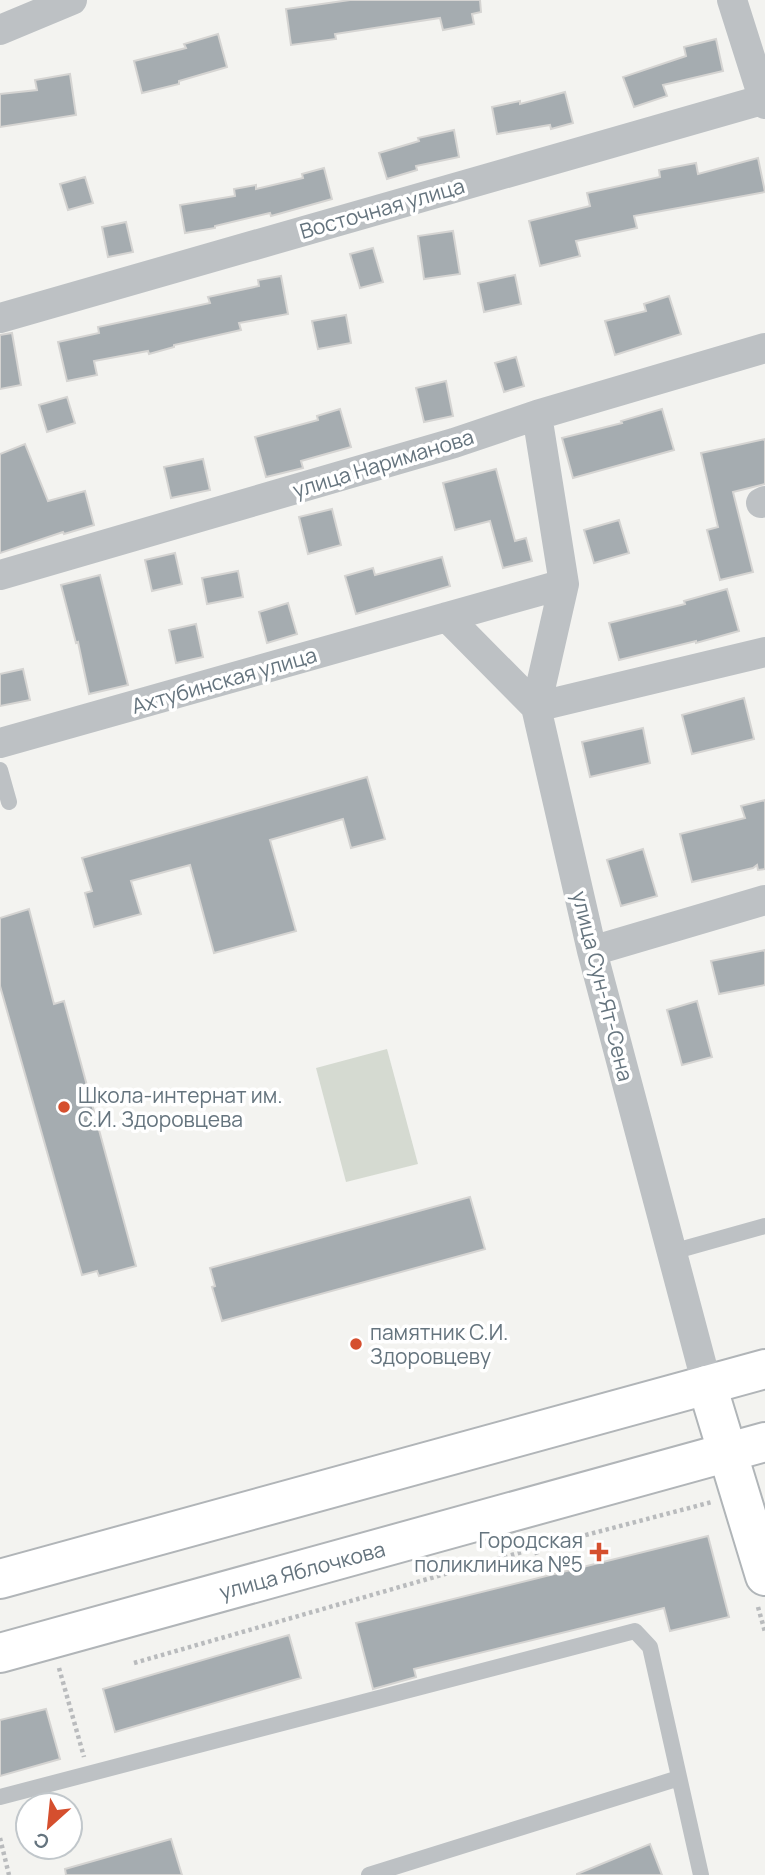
<svg xmlns="http://www.w3.org/2000/svg" width="765" height="1875" font-family="Manrope,sans-serif">
  <style>
    .green { fill: #d5dad1 }
    .building { fill: #a5acb0; stroke: #d5d4d2; stroke-width: 2 }
    .lines { fill: none; stroke-linecap: round; stroke-linejoin: round }
    .secondary-casing { stroke: #b0b5b8; stroke-width: 42 }
    .primary-casing { stroke: #b1b5b8; stroke-width: 42 }
    .path { stroke: #b9bbbd; stroke-width: 4.5; stroke-dasharray: 3.5 3.5; stroke-linecap: butt }
    .service { stroke: #bdc1c4; stroke-width: 16 }
    .minor { stroke: #bdc1c4; stroke-width: 30 }
    .secondary { stroke: #fff; stroke-width: 38 }
    .primary { stroke: #fff; stroke-width: 38 }
    .poi-dot { fill: #d54f2e; stroke: #fff; stroke-width: 2.5 }
    .labels { text-anchor: middle; dominant-baseline: central; stroke-width: 7; stroke-linejoin: round; paint-order: stroke }
    .street-label { font-size: 21px; fill: #65747e; stroke: #fff }
    .poi-label { font-size: 21px; fill: #65747e; stroke: #fff; text-anchor: start }
  </style>
  <rect width="100%" height="100%" fill="#f3f3f0"/>
  <!-- green -->
  <path class="green" d="M387,1049L418,1164L346,1182L316,1068Z"/>
  <!-- building -->
  <path class="building" d="M350,0H480L481,12L472,14L474,24L443,30L440,18L335,34L336,39L291,45L286,9Z
    M218,34L227,67L179,81V84L142,93L134,61L186,48L184,44Z
    M716,39L723,71L663,85L667,96L634,107L623,77L686,56L684,47Z
    M70,74L76,115L0,127V94L37,90L35,80Z
    M565,92L573,123L551,129L550,125L497,134L492,107L520,101V104Z
    M454,130L459,157L416,166L417,170L387,179L379,153L419,141L418,138Z
    M758,158L765,192L634,216L637,228L576,241L580,256L540,266L529,221L590,206L587,193L660,177L659,170L696,163L698,174Z
    M324,168L332,199L271,216L270,213L215,226V228L185,233L180,205L235,196L234,189L256,185V189L303,178L302,174Z
    M85,177L93,203L68,210L60,184Z
    M126,222L133,252L108,257L102,227Z
    M453,231L460,274L424,279L418,236Z
    M373,248L383,282L360,288L350,254Z
    M515,275L521,304L484,312L478,283Z
    M281,276L288,314L239,323L241,330L174,345V347L149,354L148,351L94,361L97,375L67,381L58,342L99,333L98,327L210,303L208,297L259,286L258,280Z
    M669,296L681,334L615,355L605,321L646,311L644,304Z
    M346,315L351,343L318,349L312,321Z
    M12,333L21,385L0,389V335Z
    M516,357L524,386L504,392L495,363Z
    M446,381L453,416L424,422L416,388Z
    M67,397L75,423L47,432L39,405Z
    M340,409L351,447L301,461L303,468L266,477L255,437L318,420L317,416Z
    M662,409L674,450L573,478L562,438L622,423L621,421Z
    M765,439V484L733,492L753,572L720,580L707,530L718,527L701,453Z
    M25,444L48,501L85,491L94,525L64,534L63,532L0,553V454Z
    M203,459L210,490L171,498L164,467Z
    M496,469L515,541L526,538L532,561L503,568L490,521L455,530L443,483Z
    M332,509L341,545L308,554L299,517Z
    M619,520L629,553L594,563L584,530Z
    M175,553L182,584L152,591L145,560Z
    M442,557L450,586L356,614L345,576L373,568L375,575Z
    M238,571L243,597L207,604L202,578Z
    M100,575L128,685L89,694L78,642L76,643L61,585Z
    M727,589L739,631L696,643V641L619,660L609,623L685,604L684,601Z
    M288,603L297,634L267,643L259,612Z
    M196,624L203,657L176,663L169,630Z
    M23,669L30,700L0,706V674Z
    M744,698L754,739L692,754L682,715Z
    M643,728L650,763L590,777L582,742Z
    M367,777L385,839L351,848L343,819L270,840L296,931L214,953L190,865L131,881L141,914L94,927L85,893L92,891L82,858Z
    M765,800V869L758,870L757,865L753,868L692,882L680,834L745,818L741,806Z
    M643,849L657,896L621,906L607,860Z
    M29,909L54,1004L64,1001L136,1266L99,1276L97,1271L82,1275L0,986V918Z
    M765,950V985L719,994L711,961Z
    M697,1001L712,1057L682,1065L667,1010Z
    M470,1197L485,1249L222,1321L212,1287L215,1286L210,1268Z
    M708,1536L729,1617L670,1631L664,1608L414,1669L416,1677L373,1689L356,1623Z
    M289,1635L301,1678L115,1732L103,1689Z
    M46,1709L60,1759L0,1776V1720Z
    M171,1839L182,1875H66L65,1869Z
    M650,1844L662,1875H577V1874Z"/>
  <g class="lines">
    <!-- secondary casing -->
    <g class="secondary-casing">
      <path id="secondary" d="M707,1385L765,1576"/>
    </g>
    <!-- primary casing -->
    <g class="primary-casing">
      <path id="primary" d="M0,1579L765,1369
        M0,1653L765,1442"/>
    </g>
    <!-- path -->
    <path class="path" d="M532,1538L539,1561
      M758,1607L765,1632
      M134,1663L536,1548L712,1502
      M59,1668L84,1757
      M0,1838L9,1875"/>
    <!-- service -->
    <path class="service" d="M0,770L9,802
      M672,1252L765,1226
      M0,1797L635,1631L650,1647L701,1875
      M369,1875L679,1778"/>
    <!-- minor -->
    <path class="minor" d="M732,0L765,104
      M0,30L72,0
      M0,318L765,99
      M537,415L564,584L536,707L592,951L707,1385
      M761,503L765,501
      M0,575L454,443L537,415L765,348
      M447,617L536,707L765,652
      M0,743L564,584
      M592,951L765,900"/>
    <!-- secondary -->
    <use href="#secondary" class="secondary"/>
    <!-- primary -->
    <use href="#primary" class="primary"/>
  </g>
  <!-- markers -->
  <g class="poi-dot">
    <circle cx="64" cy="1107" r="7"/>
    <circle cx="356" cy="1344" r="7"/>
    <path d="M595.5 1541.5h7v7h7v7h-7v7h-7v-7h-7v-7h7z"/>
  </g>
  <g class="labels">
    <!-- street labels -->
    <g class="street-label">
      <text transform="translate(382 208) rotate(-16)">Восточная улица</text>
      <text transform="translate(383 463) rotate(-17)">улица Нариманова</text>
      <text transform="translate(224 680) rotate(-16)">Ахтубинская улица</text>
      <text transform="translate(603 986) rotate(76)">улица Сун-Ят-Сена</text>
      <text transform="translate(302 1570) rotate(-15)">улица Яблочкова</text>
    </g>
    <!-- poi labels -->
    <g class="poi-label">
      <text x="78" y="1095">Школа-интернат им.<tspan x="78" dy="24">С.И. Здоровцева</tspan></text>
      <text x="370" y="1332">памятник С.И.<tspan x="370" dy="24">Здоровцеву</tspan></text>
      <text x="583" y="1540" text-anchor="end">Городская<tspan x="583" dy="24">поликлиника №5</tspan></text>
    </g>
  </g>
  <!-- north arrow -->
  <g transform="translate(49 1826) rotate(207)"><circle r="33" fill="#ffffff" stroke="#c1c7cb" stroke-width="2"/>
  <path d="M0-5L12 26L0 18L-12 26Z" fill="#d54f2e"/>
  <text y="-10" font-size="19" font-weight="bold" text-anchor="middle" fill="#65747e">С</text>
  </g>
</svg>
